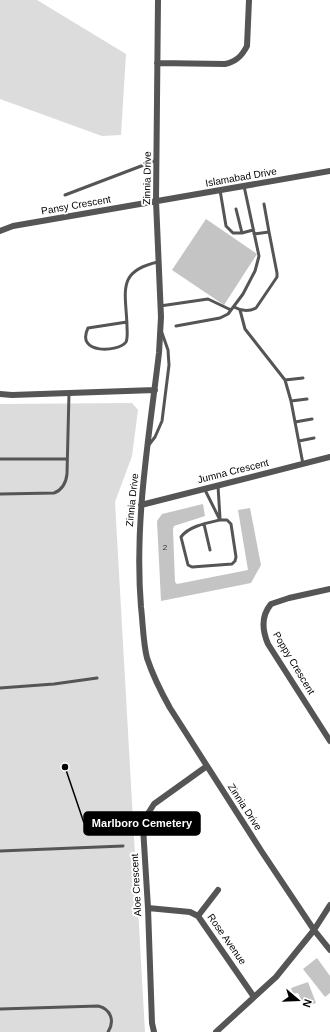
<svg xmlns="http://www.w3.org/2000/svg" width="330" height="1032" font-family="Helvetica,sans-serif">
  <style>
    .green { fill: #dcdcdc }
    .building { fill: #c4c4c4 }
    .lines { fill: none; stroke-linecap: round; stroke-linejoin: round }
    .service { stroke: #555; stroke-width: 3 }
    .minor { stroke: #555; stroke-width: 6 }
    .labels { text-anchor: middle; dominant-baseline: central; stroke-width: 4; stroke-linejoin: round; paint-order: stroke }
    .number-label { font-size: 8px; fill: #313131 }
    .street-label { font-size: 10px; fill: #000; stroke: #fff }
    .leader { fill: none; stroke: #000; stroke-width: 1.5 }
    .callout-dot { fill: #000; stroke: #fff; stroke-width: 1.5 }
    .callout { fill: #000; stroke: #000; stroke-width: 1.5 }
    .callout-label { font-size: 11px; text-anchor: middle; font-weight: bold; fill: #fff }
  </style>
  <rect width="100%" height="100%" fill="#fff"/>
  <!-- green -->
  <path class="green" d="M0,0H37L126,54L121,135L102,136L0,99Z
    M132,403L138,410L132,456L115,502L145,1032H0V404Z"/>
  <!-- building -->
  <path class="building" d="M206,219L257,254L224,305L172,270Z
    M203,504L205,516L174,526L173,529L175,582L177,584L248,570L238,510L250,508L261,565L251,583L161,601L157,521L162,514Z
    M317,958L330,976V993L325,997L303,969Z
    M308,982L316,1003L305,1007L298,993L293,994L291,988Z"/>
  <g class="lines">
    <!-- service -->
    <path class="service" d="M220,190L226,226L233,233H242
      M65,195L157,160
      M236,209L242,233L253,230
      M254,234L269,232L264,204
      M160,306L208,299L231,310
      M234,307C241,311 248,312 256,308L277,277V273L269,232
      M240,310L245,329L285,380L291,401L303,464
      M127,322L88,328C75,355 119,352 126,342C128,338 127,331 127,326C126,292 116,271 158,262
      M176,326L220,318L228,314L243,294L255,271L259,256L244,186
      M285,380L303,378
      M291,401L307,399
      M295,422L312,419
      M299,441L314,438
      M148,446L155,437L162,421L169,365L168,350L162,333
      M0,459H67
      M218,486L220,518
      M205,490L220,520
      M0,494L54,493C62,490 66,483 67,474L69,393
      M220,520H227L231,524L236,557L235,561L232,564L192,567L188,565L181,537C189,526 207,523 220,520Z
      M204,524L210,550
      M0,688L54,684L97,678
      M0,851L123,846
      M0,1009L98,1006C111,1009 115,1021 108,1032"/>
    <!-- minor -->
    <path class="minor" d="M158,0L156,201L161,317L159,353C149,437 134,522 141,607C143,624 143,642 147,658C153,676 161,692 170,708L262,852L314,930L330,950
      M157,63L225,64C236,62 242,56 247,46L249,0
      M0,231L13,226L330,171
      M0,394L12,395L155,390
      M141,505L330,457
      M330,589L289,598L271,604C261,616 262,630 268,644L330,741
      M148,908L190,912L198,916L254,997
      M198,916L218,890
      M154,1032L152,1023L148,908L143,827L147,815L154,804L207,766
      M216,1032L276,977L314,930L330,905"/>
  </g>
  <g class="labels">
    <!-- number labels -->
    <g class="number-label">
      <text x="165" y="547">2</text>
    </g>
    <!-- street labels -->
    <g class="street-label">
      <text transform="translate(241 177) rotate(-10)">Islamabad Drive</text>
      <text transform="translate(147 178) rotate(-89)">Zinnia Drive</text>
      <text transform="translate(76 205) rotate(-10)">Pansy Crescent</text>
      <text transform="translate(233 471) rotate(-14)">Jumna Crescent</text>
      <text transform="translate(132 500) rotate(-84)">Zinnia Drive</text>
      <text transform="translate(294 663) rotate(59)">Poppy Crescent</text>
      <text transform="translate(245 807) rotate(57)">Zinnia Drive</text>
      <text transform="translate(136 885) rotate(-93)">Aloe Crescent</text>
      <text transform="translate(227 939) rotate(55)">Rose Avenue</text>
    </g>
  </g>
  <!-- callouts -->
  <path class="leader" d="M65 767L84 823"/>
  <circle class="callout-dot" cx="65" cy="767" r="4"/>
  <rect class="callout" x="84" y="812" width="116" height="23" rx="4"/>
  <g class="callout-label">
    <text x="142" y="827">Marlboro Cemetery</text>
  </g>
  <!-- north arrow -->
  <g transform="translate(298 1000) rotate(109)" stroke="#ffffff" stroke-width="3" paint-order="stroke">
  <path d="M0-3L7 15L0 10L-7 15Z" fill="#000000"/>
  <text y="-6" font-size="11" font-weight="bold" text-anchor="middle" fill="#000000">N</text>
  </g>
</svg>
